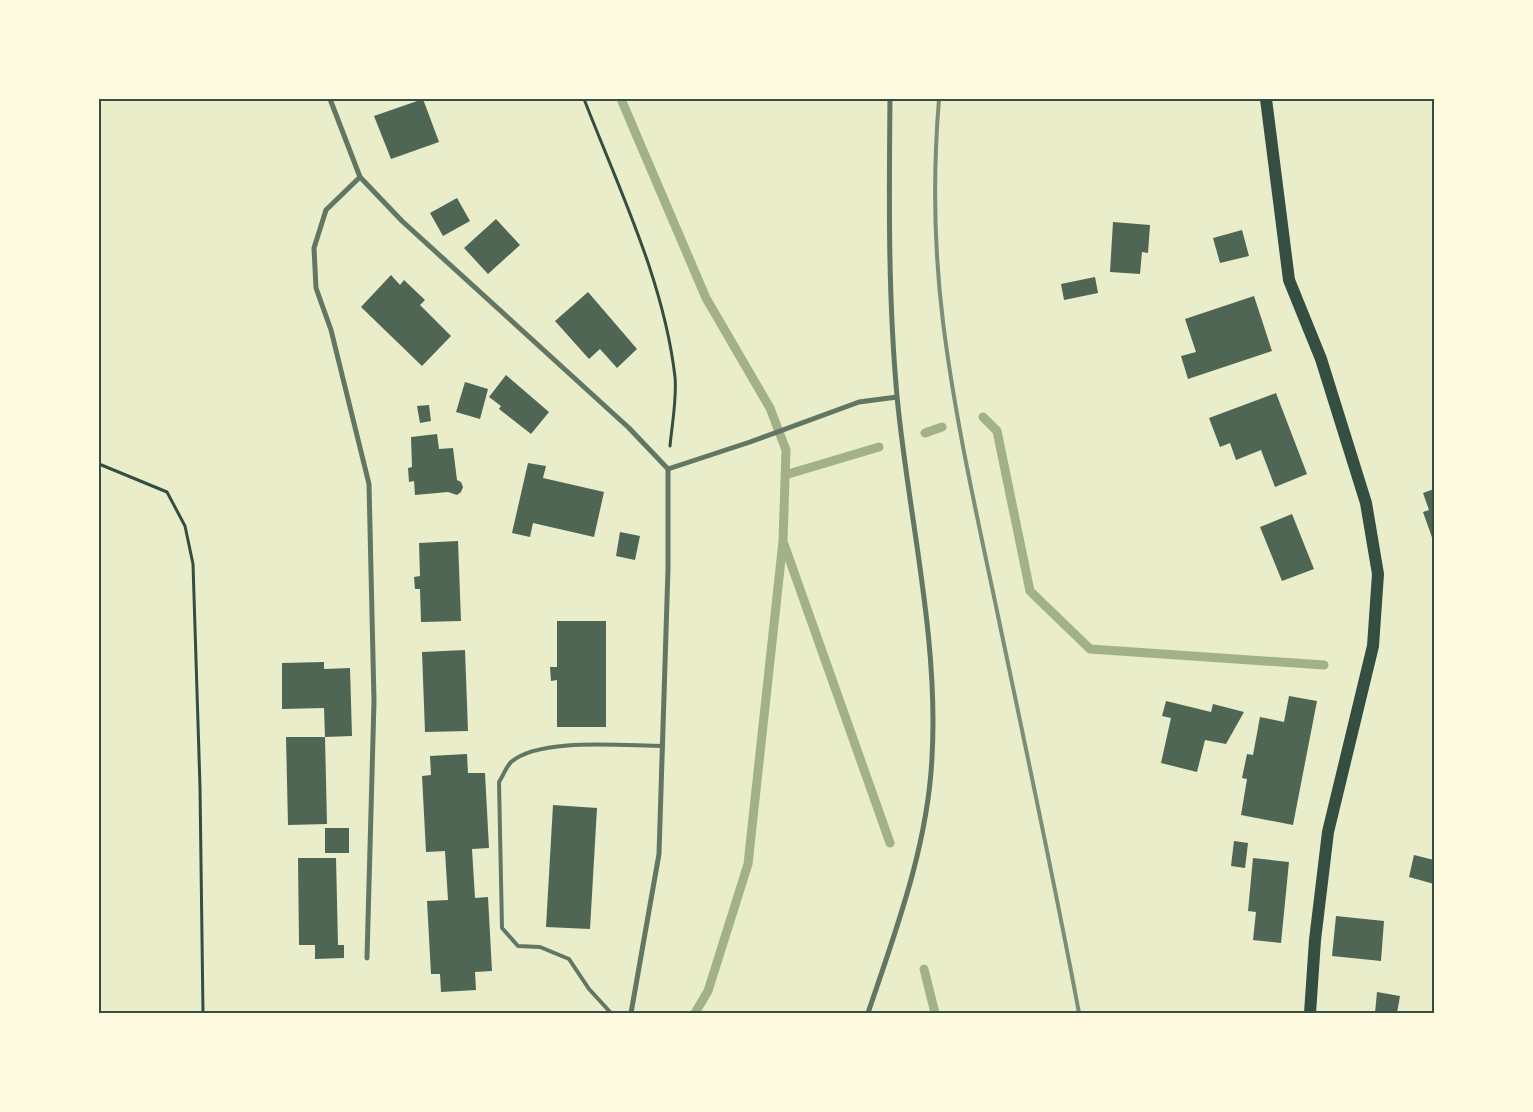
<svg xmlns="http://www.w3.org/2000/svg" width="1533" height="1112" font-family="'Work Sans',sans-serif">
  <style>
    .lines { fill: none; stroke-linecap: round; stroke-linejoin: round }
    .stream { stroke: #a3b18a; stroke-width: 9 }
    .building { fill: #4f6655 }
    .path { stroke: #344e41; stroke-width: 3 }
    .service { stroke: #617663; stroke-width: 4 }
    .minor { stroke: #617663; stroke-width: 5 }
    .primary { stroke: #344e41; stroke-width: 12 }
    .rail { stroke: #7c8e77; stroke-width: 4 }
    .neatline { fill: none; stroke: #344e41; stroke-width: 2 }
  </style>
  <rect width="100%" height="100%" fill="#e9edc9"/>
  <g class="lines">
    <!-- stream -->
    <path class="stream" d="M621,99L706,298L770,408L786,450L783,541L748,864L708,991L695,1013
      M983,417L997,431L1030,591L1090,649L1324,665
      M925,433L942,427
      M785,475L879,447
      M784,544L890,843
      M924,969L935,1013"/>
  </g>
  <!-- building -->
  <path class="building" d="M423,99L439,142L391,159L374,116Z
    M457,198L470,221L443,236L430,213Z
    M496,219L520,245L488,274L464,248Z
    M1113,222L1150,225L1148,253L1142,252L1140,274L1110,272Z
    M1242,230L1249,256L1220,263L1213,238Z
    M391,275L400,285L404,280L425,300L420,305L451,336L422,366L361,307Z
    M1095,277L1098,293L1064,300L1061,284Z
    M588,292L637,349L617,368L600,349L589,359L555,321Z
    M1254,296L1272,351L1188,379L1181,356L1196,352L1185,319Z
    M506,375L549,412L531,434L499,409L501,406L489,397Z
    M465,382L488,389L480,419L456,412Z
    M1276,393L1307,474L1275,487L1261,450L1236,460L1230,443L1220,447L1209,418Z
    M429,405L431,421L420,423L417,406Z
    M437,434L439,449L453,448L457,480L461,482L463,487L461,492L457,495L448,492L415,495L414,481L409,482L408,468L412,467L411,437Z
    M528,463L546,466L543,478L604,492L594,537L533,523L530,537L512,533Z
    M1434,489V543L1423,512L1429,510L1423,493Z
    M1292,514L1314,569L1282,581L1260,527Z
    M620,532L640,536L635,560L616,556Z
    M458,541L461,621L421,622L420,589H415L414,577L420,576L419,543Z
    M557,621H606V727H557V680L551,681L550,667H557Z
    M465,650L468,731L425,732L422,652Z
    M324,662V669L350,668L352,736L325,737L324,708L282,709V663Z
    M1289,696L1317,701L1293,825L1241,815L1247,779L1242,778L1247,754L1253,755L1260,717L1284,722Z
    M1166,701L1211,712L1213,704L1244,712L1226,744L1205,740L1197,772L1161,763L1171,718L1162,716Z
    M286,737H325L327,824L288,825Z
    M467,754L468,773H485L489,848L472,849L475,898L488,897L492,971L475,972L476,990L441,992L440,974H431L427,901L448,900L445,851L426,852L422,776L431,775L430,756Z
    M553,805L597,808L590,929L546,927Z
    M325,828H349V853H325Z
    M1234,841L1248,843L1245,868L1231,866Z
    M1414,855L1434,860V884L1409,877Z
    M298,858H336L338,945H344V958L315,959V945H299Z
    M1253,858L1289,862L1281,943L1253,940L1256,912L1248,911Z
    M1336,916L1384,921L1381,961L1332,956Z
    M1377,992L1400,996L1397,1013H1375Z"/>
  <g class="lines">
    <!-- path -->
    <path class="path" d="M584,99C619,189 664,281 675,377C677,399 672,424 670,446
      M99,464L167,492L185,526L193,564L200,787L203,1013"/>
    <!-- service -->
    <path class="service" d="M611,1013L589,989L569,959L540,947L518,946L502,928L499,782C503,776 506,767 511,762C540,737 625,746 663,746"/>
    <!-- minor -->
    <path class="minor" d="M330,99L360,177L402,221L629,428L668,469
      M360,177L326,210L314,248L316,288L331,330L369,484L374,701L367,958
      M668,469L750,442L859,402L897,397
      M631,1013L659,854L668,569V469
      M868,1013C896,930 928,845 932,757C939,638 908,514 897,396C888,297 889,198 890,99"/>
    <!-- primary -->
    <path class="primary" d="M1266,99L1289,280L1321,359L1366,503L1378,574L1373,646L1328,832L1315,940L1310,1013"/>
    <!-- rail -->
    <path class="rail" d="M939,99C933,172 934,249 943,322C955,419 977,516 997,611C1025,745 1054,879 1079,1013"/>
  </g>
  <!-- border -->
  <rect width="1533" height="1112" fill="none" stroke="#fefae0" stroke-width="200"/>
  <rect x="100" y="100" width="1333" height="912" class="neatline"/>
</svg>
